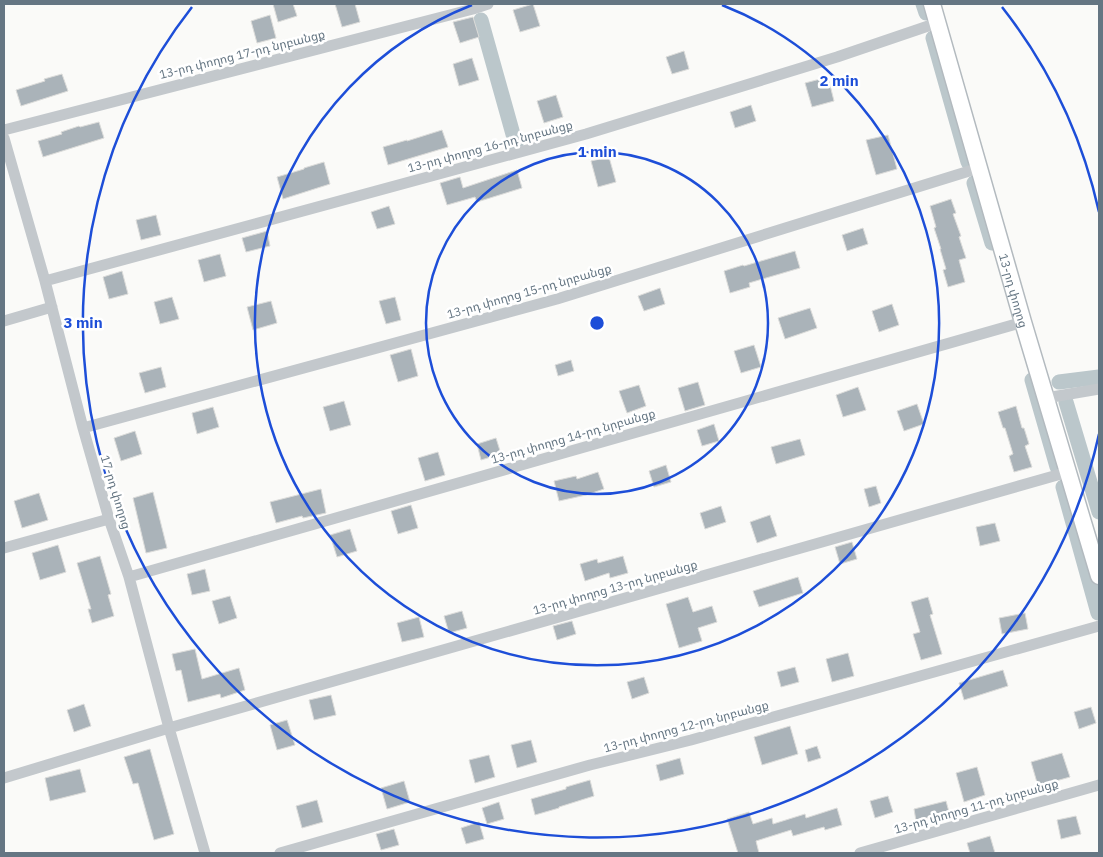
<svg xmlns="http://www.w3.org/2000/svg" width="1103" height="857" font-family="'IBM Plex Sans','Noto Sans Armenian',sans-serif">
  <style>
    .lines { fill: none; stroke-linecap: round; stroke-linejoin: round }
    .canal { stroke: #bbc7cb; stroke-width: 15 }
    .building { fill: #aab3b9; stroke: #dcdcda }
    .secondary-casing { stroke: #b3babf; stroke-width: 19 }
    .street { stroke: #c3c8cc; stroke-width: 11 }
    .secondary { stroke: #fff; stroke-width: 16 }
    .ring { fill: none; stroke: #1d4ed8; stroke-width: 2.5 }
    .labels { text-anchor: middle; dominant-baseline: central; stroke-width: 5; stroke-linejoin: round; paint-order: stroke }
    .street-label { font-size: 12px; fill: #657683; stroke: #fff }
    .centre { fill: #1d4ed8; stroke: #fff; stroke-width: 2.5 }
    .ring-label { font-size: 15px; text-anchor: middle; font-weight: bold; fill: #1d4ed8; stroke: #fff; stroke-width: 5; stroke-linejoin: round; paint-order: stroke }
  </style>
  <rect width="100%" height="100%" fill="#fafaf8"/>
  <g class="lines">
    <!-- canal -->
    <path class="canal" d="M923,4L926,13
      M481,20L516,145
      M933,38L968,162
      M974,183L992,243
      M1032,380L1057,467
      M1059,382L1099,377
      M1066,402L1099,512
      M1063,487L1098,613"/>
  </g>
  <!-- building -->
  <path class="building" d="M273,4H293L297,16L278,22Z
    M335,4H355L360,22L342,27Z
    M533,4L540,26L520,32L513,10Z
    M270,15L276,38L257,43L251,21Z
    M473,17L479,37L460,43L453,22Z
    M684,51L689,69L672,74L666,57Z
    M472,58L479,80L459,86L453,64Z
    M62,74L68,91L21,106L16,90L45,81L44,79Z
    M828,77L834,101L812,107L805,83Z
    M556,95L563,117L544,123L537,101Z
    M751,105L756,121L735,128L730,112Z
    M99,122L104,138L43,157L38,141L62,134L61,132L79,126L80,127Z
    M442,130L448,147L388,165L383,147L407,140V141Z
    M888,135L897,169L876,175L866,140Z
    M609,157L616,182L598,187L591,161Z
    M324,162L330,184L283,199L277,177L304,169V168Z
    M517,170L522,188L477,202L475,197L447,205L440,183L460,177L463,188Z
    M951,199L956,213L953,214L961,236L959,237L966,258L959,260L965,282L948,287L943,270L946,269L940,249H941L934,228L936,227L930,206Z
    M389,206L395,224L377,229L371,212Z
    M156,215L161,235L141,240L136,220Z
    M863,228L868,244L847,251L842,235Z
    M267,231L270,246L246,252L242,238Z
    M795,251L800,268L749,283L750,287L730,293L724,271L743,265L744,266Z
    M220,254L226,276L204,282L198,260Z
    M122,271L128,294L109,299L103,277Z
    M660,288L665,304L644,311L638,296Z
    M172,297L179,319L160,324L154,302Z
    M395,297L401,320L386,324L379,301Z
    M271,301L277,323L253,330L247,307Z
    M892,304L899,325L879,332L872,311Z
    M810,308L817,328L785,339L778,318Z
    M754,345L761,367L741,373L734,351Z
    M411,349L418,376L398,382L390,355Z
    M571,360L574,371L558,376L555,365Z
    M161,367L166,387L145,393L139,373Z
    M698,382L705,405L685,411L678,388Z
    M639,385L646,406L627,413L619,391Z
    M858,387L866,410L843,417L836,395Z
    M344,401L351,425L330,431L323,407Z
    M917,404L924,424L904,431L897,411Z
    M1016,406L1022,428H1024L1029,444L1025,446L1032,467L1014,472L1009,456L1013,454L1005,428H1003L998,412Z
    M213,407L219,427L197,434L192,413Z
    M714,424L719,441L702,446L697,430Z
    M135,431L142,454L121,461L114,438Z
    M496,438L501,454L481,460L477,444Z
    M800,439L805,455L776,464L771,447Z
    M438,452L445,475L425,481L418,458Z
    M666,465L671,482L654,487L649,471Z
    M598,472L604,489L586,495L559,501L554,481L576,476L577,479Z
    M876,486L881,503L869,507L864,489Z
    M321,489L326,513L303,518L302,516L276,523L270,502Z
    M153,492L167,548L146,553L133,498Z
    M39,493L48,520L22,528L14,501Z
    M411,505L418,528L398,534L391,511Z
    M721,506L726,522L705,529L700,513Z
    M770,515L777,536L757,543L750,522Z
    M995,523L1000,541L980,546L976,527Z
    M350,529L357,551L337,557L330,535Z
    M852,542L857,559L840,564L835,547Z
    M58,545L66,572L40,580L32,553Z
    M100,556L111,594L108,595L114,616L92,623L88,609H91L77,563Z
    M623,556L628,573L610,578L609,573L585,581L580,564L597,559L598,563Z
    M205,569L210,591L192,595L187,574Z
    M798,577L803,593L759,607L753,591Z
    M230,596L237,618L219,624L212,601Z
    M688,597L693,612L712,606L717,622L698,628L702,641L679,648L666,604Z
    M928,597L933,614L930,615L942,654L921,660L913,634L920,632L911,602Z
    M462,611L467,628L449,633L444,616Z
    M1025,613L1028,629L1002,634L999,618Z
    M419,617L424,637L402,642L397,623Z
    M572,621L576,634L557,640L553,626Z
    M195,649L202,679L239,668L245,690L221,698L220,694L188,702L181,670L176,671L172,654Z
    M848,653L854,676L832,682L826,659Z
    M795,667L799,682L781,687L777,672Z
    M1003,670L1008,686L964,700L959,683Z
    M644,677L649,693L632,699L627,682Z
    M331,695L336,715L314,720L309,700Z
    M84,704L91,726L74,732L67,710Z
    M1091,707L1096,723L1079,729L1074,712Z
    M287,720L295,745L277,750L270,725Z
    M790,726L798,754L762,765L754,737Z
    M531,740L537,762L517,768L511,745Z
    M817,746L821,758L808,762L805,750Z
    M150,749L174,834L154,840L138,783L133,784L124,757Z
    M1062,753L1070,777L1038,786L1031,762Z
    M489,755L495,777L475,783L469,760Z
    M680,758L684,774L660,781L656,765Z
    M977,767L985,795L964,802L956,773Z
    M80,769L86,792L50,801L45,778Z
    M590,780L594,796L559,807V808L535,815L531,799L566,789V787Z
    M404,781L410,802L387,809L381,788Z
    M888,796L893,812L875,818L870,801Z
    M317,800L323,822L302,828L296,806Z
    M946,801L949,812L916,821L914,809Z
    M499,802L504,819L487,824L482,808Z
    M837,808L842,825L825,830L824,827L793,836L791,830L756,841L759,853H738L727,819L749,812L753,824L772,818L773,824L805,814L806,818Z
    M1076,816L1081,834L1061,839L1057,820Z
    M479,822L484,839L466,844L461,828Z
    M394,829L399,845L381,850L376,834Z
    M990,836L995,853H970L967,843Z"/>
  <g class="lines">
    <!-- secondary casing -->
    <g class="secondary-casing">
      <g id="secondary">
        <path id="s1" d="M932,4L1023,322L1099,576"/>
      </g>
    </g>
    <!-- street -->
    <path class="street" d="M4,130L473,9L488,4
      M4,138L45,281L83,428L109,519L129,577L169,728L205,853
      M45,281L586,134L837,57L937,23
      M4,321L52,307
      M1046,398L1099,389
      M83,428L557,299L979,168
      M4,548L109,519
      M129,577L1023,322
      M4,778L169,728L1068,472
      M280,853L590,765L691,740L1099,626
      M860,853L1099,785"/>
    <!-- secondary -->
    <use href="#secondary" class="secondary"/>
  </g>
  <!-- distance rings -->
  <g class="ring">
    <circle cx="597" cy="323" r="171"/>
    <path d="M722 5A342 342 0 1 1 472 5"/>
    <path d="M1099 434A514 514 0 1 1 192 7M1002 7A514 514 0 0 1 1099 212"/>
  </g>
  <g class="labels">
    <!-- street labels -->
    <g class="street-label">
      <text transform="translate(242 54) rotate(-14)">13-րդ փողոց 17-րդ նրբանցք</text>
      <text transform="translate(490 146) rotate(-15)">13-րդ փողոց 16-րդ նրբանցք</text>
      <text stroke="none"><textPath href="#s1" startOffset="298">13-րդ փողոց</textPath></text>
      <text transform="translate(529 291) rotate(-16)">13-րդ փողոց 15-րդ նրբանցք</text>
      <text transform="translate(573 436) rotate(-16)">13-րդ փողոց 14-րդ նրբանցք</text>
      <text transform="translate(116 492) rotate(73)">17-րդ փողոց</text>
      <text transform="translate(615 587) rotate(-16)">13-րդ փողոց 13-րդ նրբանցք</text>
      <text transform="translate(686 726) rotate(-15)">13-րդ փողոց 12-րդ նրբանցք</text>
      <text transform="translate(976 806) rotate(-16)">13-րդ փողոց 11-րդ նրբանցք</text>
    </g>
  </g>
  <circle cx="597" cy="323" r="8" class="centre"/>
  <g class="ring-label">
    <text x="839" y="86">2 min</text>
    <text x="597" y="157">1 min</text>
    <text x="83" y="328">3 min</text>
  </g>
  <!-- border -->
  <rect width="1103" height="857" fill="none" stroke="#657683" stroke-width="10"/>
</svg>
